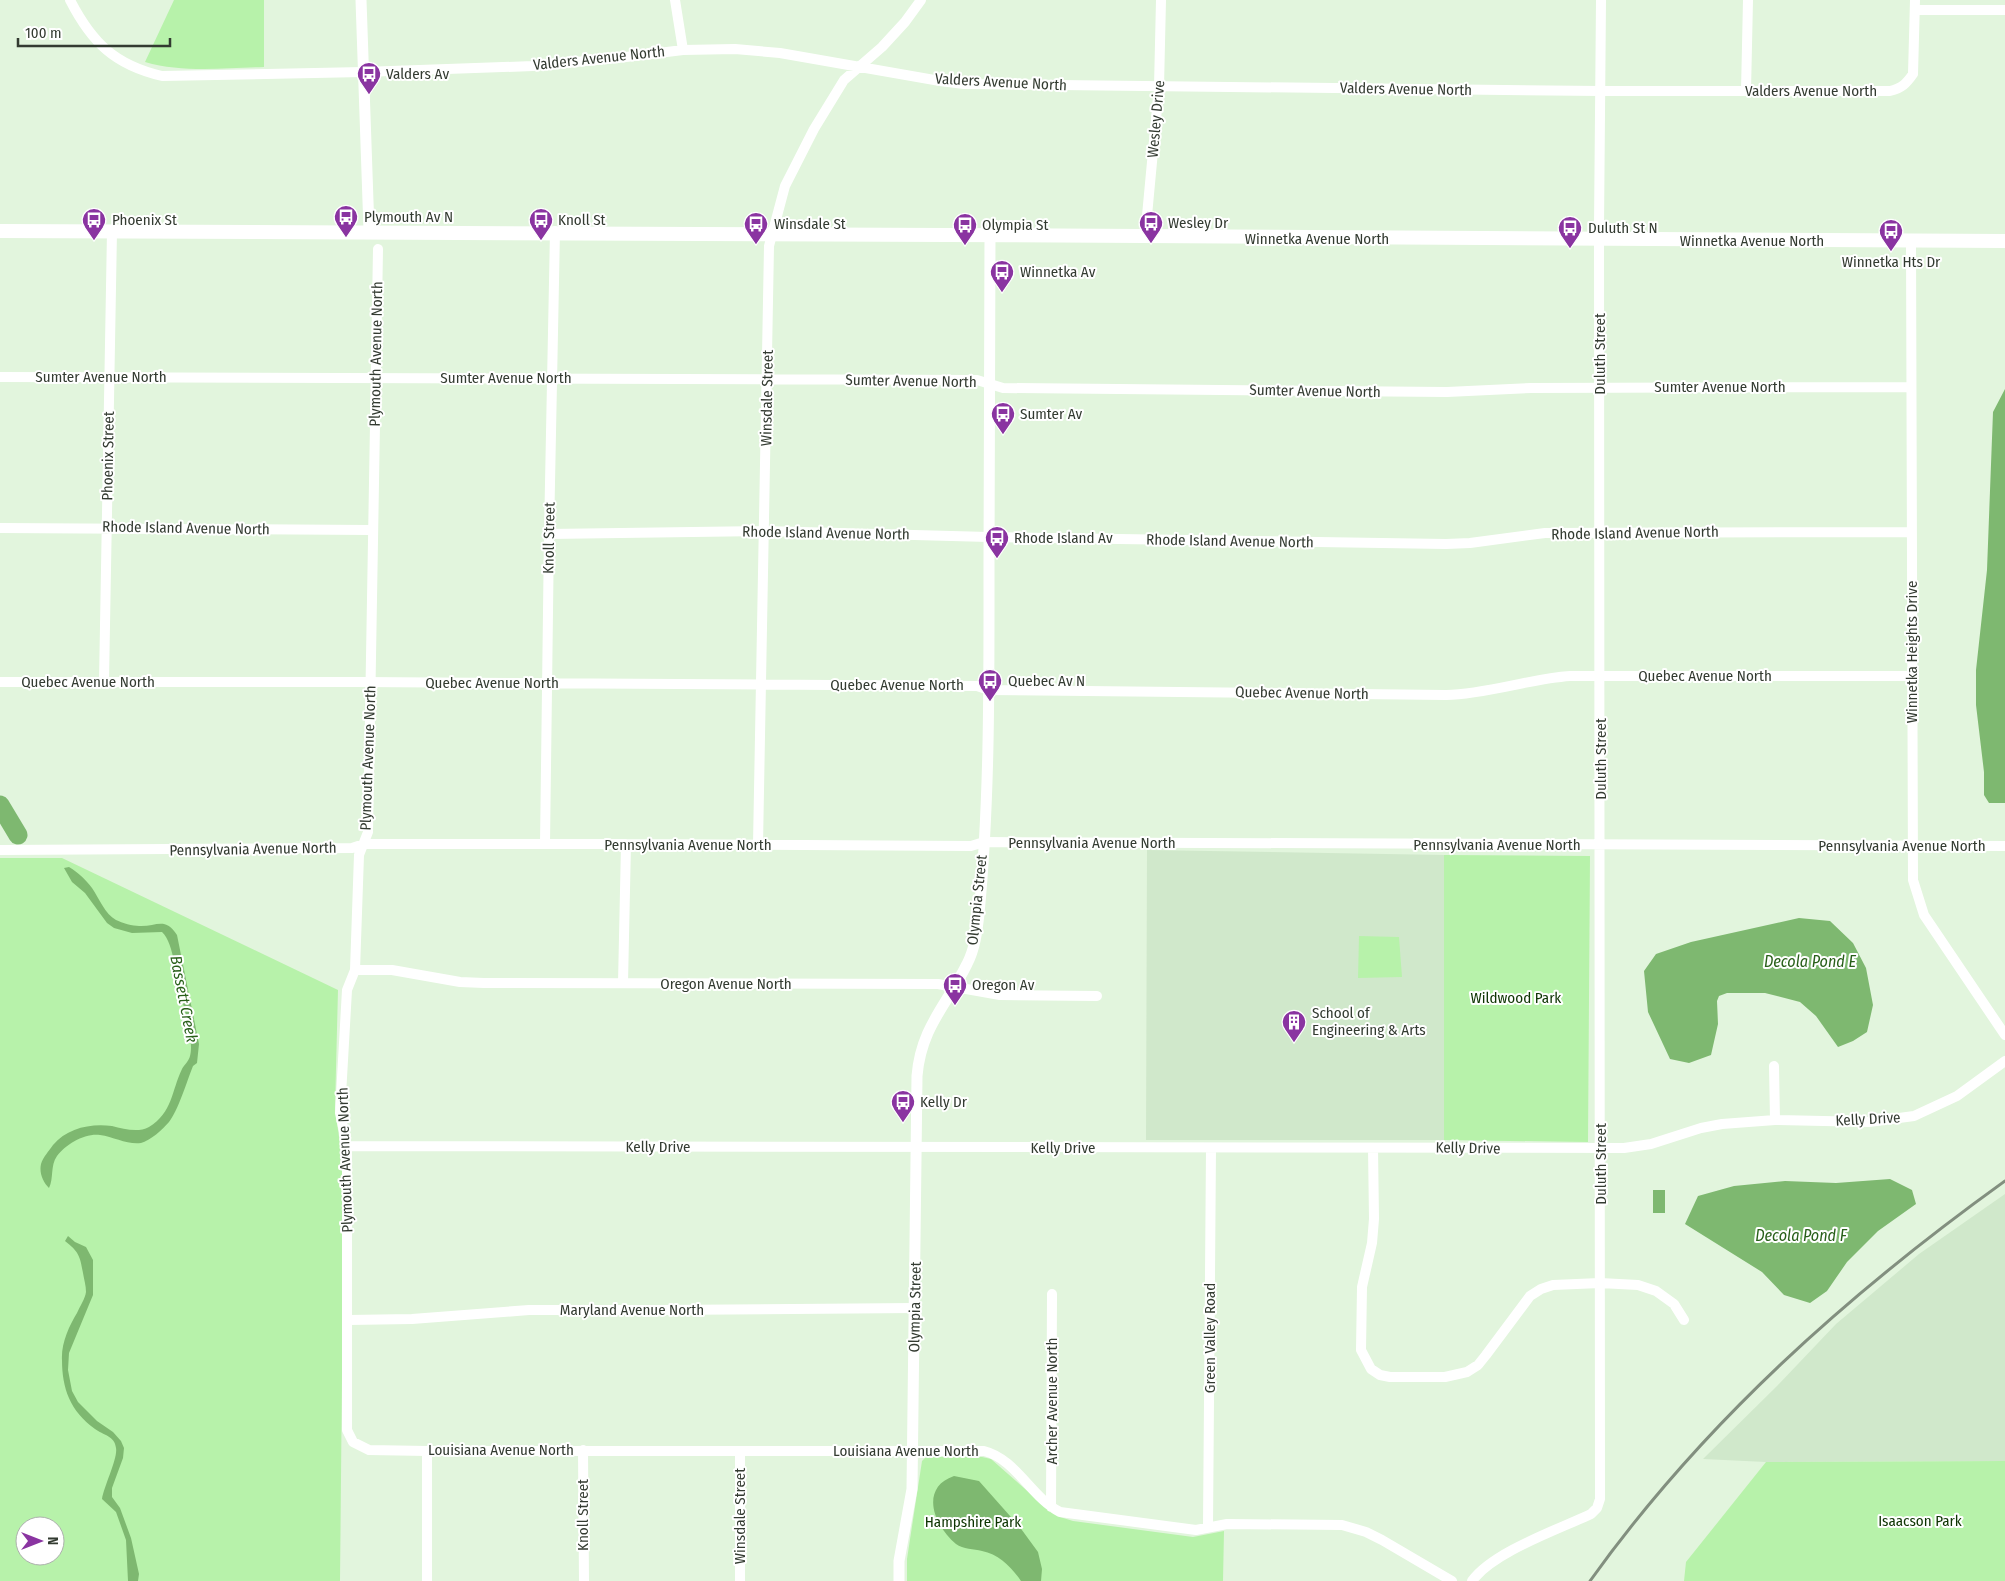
<svg xmlns="http://www.w3.org/2000/svg" width="2005" height="1581" font-family="'Fira Sans Condensed',sans-serif">
  <style>
    .built { fill: #d0e8cb }
    .green { fill: #b7f2aa; fill-rule: evenodd }
    .water { fill: #7eb870 }
    .lines { fill: none; stroke-linecap: round; stroke-linejoin: round }
    .river { stroke: #7eb870; stroke-width: 19 }
    .minor { stroke: #fff; stroke-width: 10 }
    .tertiary { stroke: #fff; stroke-width: 11 }
    .secondary { stroke: #fff; stroke-width: 14 }
    .rail { stroke: #828f7f; stroke-width: 3 }
    .labels { text-anchor: middle; dominant-baseline: central; stroke-width: 4; stroke-linejoin: round; paint-order: stroke }
    .street-label { font-size: 15px; fill: #333b31; stroke: #fff }
    .poi-label { font-size: 15px; fill: #333b31; stroke: #fff; text-anchor: start }
    .park-label { font-size: 15px; fill: #0d3402; stroke: #fff }
    .water-label { font-size: 16px; font-style: italic; fill: #29601a; stroke: #fff }
  </style>
  <rect width="100%" height="100%" fill="#e2f5dd"/>
  <!-- built -->
  <path class="built" d="M1147,850L1444,855V1140H1146Z
    M2005,1194V1461L1766,1462L1703,1459L1777,1386L1836,1324L1919,1254Z"/>
  <!-- green -->
  <path class="green" d="M174,0H264V67C224,68 183,73 145,62Z
    M1444,855L1590,856L1588,1142L1444,1140Z
    M0,858H62L338,990L335,1108L344,1173L340,1581H0ZM25,1526H55V1556H25Z
    M1359,936L1399,937L1402,977L1358,978Z
    M926,1457H982L991,1459L1050,1511L1060,1517L1073,1521L1193,1537L1224,1531L1223,1581H907V1559L922,1461Z
    M2005,1461V1581H1684L1686,1562L1766,1462Z"/>
  <!-- water -->
  <path class="water" d="M2005,389V803H1989L1984,795V772L1976,705V670L1987,570L1993,412Z
    M69,867C79,873 86,880 92,888C99,898 105,914 116,920C122,923 133,926 139,926C156,927 165,916 177,935L199,1044L197,1063L193,1066C187,1081 178,1111 169,1122C163,1129 150,1141 141,1143C128,1145 114,1137 100,1135C85,1133 66,1144 57,1156C50,1166 54,1178 49,1188C43,1182 39,1173 41,1164C43,1157 49,1151 53,1145C67,1128 91,1123 112,1126C124,1129 138,1133 149,1127C173,1112 171,1092 182,1069C184,1065 189,1061 190,1056C194,1042 185,1011 181,996C175,979 175,944 162,932L132,933L114,928L107,923L85,893L72,882L64,868Z
    M1799,918L1830,921L1853,943L1866,968L1873,1005L1867,1032L1853,1041L1838,1047L1816,1016L1800,1002L1765,993H1727L1719,996L1717,1001L1718,1024L1711,1055L1689,1063L1670,1059L1648,1012L1644,971L1656,954L1691,942Z
    M1890,1179L1912,1190L1916,1204L1878,1231L1847,1262L1827,1291L1810,1303L1784,1295L1762,1272L1685,1224L1698,1196L1734,1186L1785,1181L1836,1183Z
    M1653,1190H1665V1213H1653Z
    M68,1236L75,1242L86,1247L93,1260V1295L69,1353L68,1370L72,1391L78,1402L97,1421L113,1432L121,1441L124,1448L123,1458L112,1488V1497L120,1508L131,1538L139,1574L138,1581H128L126,1540L116,1512L102,1499C104,1486 118,1458 116,1448C115,1436 103,1435 95,1429C70,1411 62,1388 62,1360C61,1344 69,1326 77,1313C80,1306 85,1299 86,1292C86,1286 84,1279 83,1273C80,1256 79,1252 65,1241Z
    M954,1476L979,1481L1019,1526L1038,1552L1042,1569L1041,1581H1021C1012,1568 999,1554 982,1551C974,1549 963,1549 956,1544C934,1526 919,1488 954,1476Z"/>
  <g class="lines">
    <!-- river -->
    <path class="river" d="M0,805L18,835"/>
    <!-- minor -->
    <path class="minor" d="M70,0C92,43 115,65 162,76L363,72L533,66L618,58L683,50L735,49L780,53L940,81L964,84L1600,91H1890C1902,88 1906,84 1913,74L1915,0
      M675,0L683,50
      M1915,10H2005
      M1746,91L1748,0
      M1145,237L1159,87L1161,0
      M1911,241L1913,880L1924,915L2005,1035
      M378,249L368,832L359,855L355,970L347,990L340,1113L347,1146V1430L353,1442L369,1450L427,1451H984C1016,1459 1031,1497 1060,1512L1196,1530L1227,1524L1342,1525L1366,1532L1382,1540L1452,1581
      M0,377L977,380L1003,388L1447,392L1531,388L1911,387
      M0,528L372,530
      M549,534L764,531L989,537L1446,544L1470,543L1545,533L1911,532
      M0,682H362L977,686L989,690L1446,695C1488,694 1528,679 1570,676H1912
      M104,682L112,231
      M545,844L549,534L555,231
      M758,845L769,246L785,186L814,129L844,80L882,47L905,22L921,0
      M0,850L352,848L364,844H626L971,846L984,842L2005,846
      M355,970H392L460,982L484,983L938,984L1000,995L1097,996
      M623,983L626,844
      M1774,1066L1775,1120
      M347,1146L1624,1148L1651,1144L1701,1128L1722,1124L1775,1120L1869,1122L1914,1116L1957,1096L2005,1061
      M1373,1148L1374,1219L1372,1243L1362,1287L1361,1350L1371,1369L1380,1375L1390,1377H1445L1467,1372L1478,1365L1486,1355L1530,1296L1541,1289L1553,1285L1600,1283L1638,1285L1656,1291L1674,1304L1684,1320
      M348,1320L412,1319L529,1310H661L915,1308
      M583,1450L584,1581
      M427,1451V1581
      M740,1451V1581
      M1051,1507L1052,1294
      M1208,1527L1211,1148
      M1472,1581C1493,1552 1557,1530 1591,1514L1597,1508L1600,1499L1599,227L1601,0"/>
    <!-- tertiary -->
    <path class="tertiary" d="M361,0L369,230
      M899,1581V1561L912,1489L917,1076C921,1027 947,1005 967,964C975,949 977,931 979,914C990,797 989,679 989,562C989,453 990,344 990,235"/>
    <!-- secondary -->
    <path class="secondary" d="M0,231C668,229 1337,241 2005,241"/>
    <!-- rail -->
    <path class="rail" d="M1590,1581C1703,1423 1848,1294 2005,1181"/>
  </g>
  <!-- icons -->
  <defs>
    <g id="bus-pin" transform="scale(1.25)"><path d="M0 17L-7.5 6A9.5 9.5 0 1 1 7.5 6Z" fill="#8a34a1" stroke="#fff"/><path d="M-5-6H5V4H4V6H2V4H-2V6H-4V4H-5ZM-3.5-4V0h7V-4ZM-3.5 1.2v1.5H-2V1.2ZM2 1.2v1.5H3.5V1.2Z" fill="#fff"/></g>
    <g id="building-pin" transform="scale(1.25)"><path d="M0 17L-7.5 6A9.5 9.5 0 1 1 7.5 6Z" fill="#8a34a1" stroke="#fff"/><path d="M-4-6H4V6H1V3H-1V6H-4ZM-2.5-4.3h1.7v1.8h-1.7ZM.8-4.3h1.7v1.8H.8ZM-2.5-1h1.7V.8h-1.7ZM.8-1h1.7V.8H.8Z" fill="#fff"/></g>
  </defs>
  <g fill-rule="evenodd">
    <use href="#bus-pin" x="369" y="74"/>
    <use href="#bus-pin" x="346" y="217"/>
    <use href="#bus-pin" x="94" y="220"/>
    <use href="#bus-pin" x="541" y="220"/>
    <use href="#bus-pin" x="1151" y="223"/>
    <use href="#bus-pin" x="756" y="224"/>
    <use href="#bus-pin" x="965" y="225"/>
    <use href="#bus-pin" x="1570" y="228"/>
    <use href="#bus-pin" x="1891" y="231"/>
    <use href="#bus-pin" x="1002" y="272"/>
    <use href="#bus-pin" x="1003" y="414"/>
    <use href="#bus-pin" x="997" y="538"/>
    <use href="#bus-pin" x="990" y="681"/>
    <use href="#bus-pin" x="955" y="985"/>
    <use href="#building-pin" x="1294" y="1022"/>
    <use href="#bus-pin" x="903" y="1102"/>
  </g>
  <g class="labels">
    <!-- street labels -->
    <g class="street-label">
      <text transform="translate(599 58) rotate(-6)">Valders Avenue North</text>
      <text transform="translate(1001 82) rotate(3)">Valders Avenue North</text>
      <text transform="translate(1406 89) rotate(1)">Valders Avenue North</text>
      <text x="1811" y="91">Valders Avenue North</text>
      <text transform="translate(1156 119) rotate(-85)">Wesley Drive</text>
      <text x="1317" y="239">Winnetka Avenue North</text>
      <text x="1752" y="241">Winnetka Avenue North</text>
      <text transform="translate(376 354) rotate(-89)">Plymouth Avenue North</text>
      <text transform="translate(1600 354) rotate(-90)">Duluth Street</text>
      <text x="101" y="377">Sumter Avenue North</text>
      <text x="506" y="378">Sumter Avenue North</text>
      <text transform="translate(911 381) rotate(1)">Sumter Avenue North</text>
      <text x="1720" y="387">Sumter Avenue North</text>
      <text transform="translate(1315 391) rotate(1)">Sumter Avenue North</text>
      <text transform="translate(767 398) rotate(-89)">Winsdale Street</text>
      <text transform="translate(108 456) rotate(-89)">Phoenix Street</text>
      <text transform="translate(186 528) rotate(1)">Rhode Island Avenue North</text>
      <text transform="translate(826 533) rotate(1)">Rhode Island Avenue North</text>
      <text transform="translate(1635 533) rotate(-1)">Rhode Island Avenue North</text>
      <text transform="translate(549 538) rotate(-89)">Knoll Street</text>
      <text transform="translate(1230 541) rotate(1)">Rhode Island Avenue North</text>
      <text transform="translate(1912 652) rotate(-90)">Winnetka Heights Drive</text>
      <text x="1705" y="676">Quebec Avenue North</text>
      <text x="88" y="682">Quebec Avenue North</text>
      <text x="492" y="683">Quebec Avenue North</text>
      <text x="897" y="685">Quebec Avenue North</text>
      <text transform="translate(1302 693) rotate(1)">Quebec Avenue North</text>
      <text transform="translate(368 758) rotate(-88)">Plymouth Avenue North</text>
      <text transform="translate(1601 759) rotate(-90)">Duluth Street</text>
      <text x="1092" y="843">Pennsylvania Avenue North</text>
      <text x="688" y="845">Pennsylvania Avenue North</text>
      <text x="1497" y="845">Pennsylvania Avenue North</text>
      <text x="1902" y="846">Pennsylvania Avenue North</text>
      <text transform="translate(253 849) rotate(-1)">Pennsylvania Avenue North</text>
      <text transform="translate(977 900) rotate(-84)">Olympia Street</text>
      <text x="726" y="984">Oregon Avenue North</text>
      <text transform="translate(1868 1119) rotate(-3)">Kelly Drive</text>
      <text x="658" y="1147">Kelly Drive</text>
      <text x="1063" y="1148">Kelly Drive</text>
      <text transform="translate(1468 1148) rotate(1)">Kelly Drive</text>
      <text transform="translate(345 1160) rotate(-92)">Plymouth Avenue North</text>
      <text transform="translate(1601 1164) rotate(-90)">Duluth Street</text>
      <text transform="translate(915 1307) rotate(-89)">Olympia Street</text>
      <text x="632" y="1310">Maryland Avenue North</text>
      <text transform="translate(1210 1338) rotate(-90)">Green Valley Road</text>
      <text transform="translate(1052 1401) rotate(-90)">Archer Avenue North</text>
      <text x="501" y="1450">Louisiana Avenue North</text>
      <text x="906" y="1451">Louisiana Avenue North</text>
      <text transform="translate(583 1515) rotate(-90)">Knoll Street</text>
      <text transform="translate(740 1516) rotate(-90)">Winsdale Street</text>
    </g>
    <!-- poi labels -->
    <g class="poi-label">
      <text x="386" y="74">Valders Av</text>
      <text x="364" y="217">Plymouth Av N</text>
      <text x="112" y="220">Phoenix St</text>
      <text x="558" y="220">Knoll St</text>
      <text x="1168" y="223">Wesley Dr</text>
      <text x="774" y="224">Winsdale St</text>
      <text x="982" y="225">Olympia St</text>
      <text x="1588" y="228">Duluth St N</text>
      <text x="1891" y="262" text-anchor="middle">Winnetka Hts Dr</text>
      <text x="1020" y="272">Winnetka Av</text>
      <text x="1020" y="414">Sumter Av</text>
      <text x="1014" y="538">Rhode Island Av</text>
      <text x="1008" y="681">Quebec Av N</text>
      <text x="972" y="985">Oregon Av</text>
      <text x="1312" y="1013">School of<tspan x="1312" dy="17">Engineering &amp; Arts</tspan></text>
      <text x="920" y="1102">Kelly Dr</text>
    </g>
    <!-- park labels -->
    <g class="park-label">
      <text x="1516" y="998">Wildwood Park</text>
      <text x="1920" y="1521">Isaacson Park</text>
      <text x="973" y="1522">Hampshire Park</text>
    </g>
    <!-- water labels -->
    <g class="water-label">
      <text x="1810" y="961">Decola Pond E</text>
      <text transform="translate(184 999) rotate(79)">Bassett Creek</text>
      <text x="1801" y="1235">Decola Pond F</text>
    </g>
  </g>
  <!-- north arrow -->
  <g transform="translate(40 1541) rotate(90)"><circle r="24" fill="#ffffff" stroke="#adb1ad"/>
  <path d="M0-4L9 19L0 12L-9 19Z" fill="#8a34a1"/>
  <text y="-8" font-size="14" font-weight="bold" text-anchor="middle" fill="#333b31">N</text>
  </g>
  <!-- scale -->
  <path d="M18 38v8h152v-8" fill="none" stroke="#333b31" stroke-width="2.5"/>
  <text x="25" y="38" font-size="15" fill="#333b31" stroke="#ffffff" stroke-width="4" paint-order="stroke">100 m</text>
</svg>
